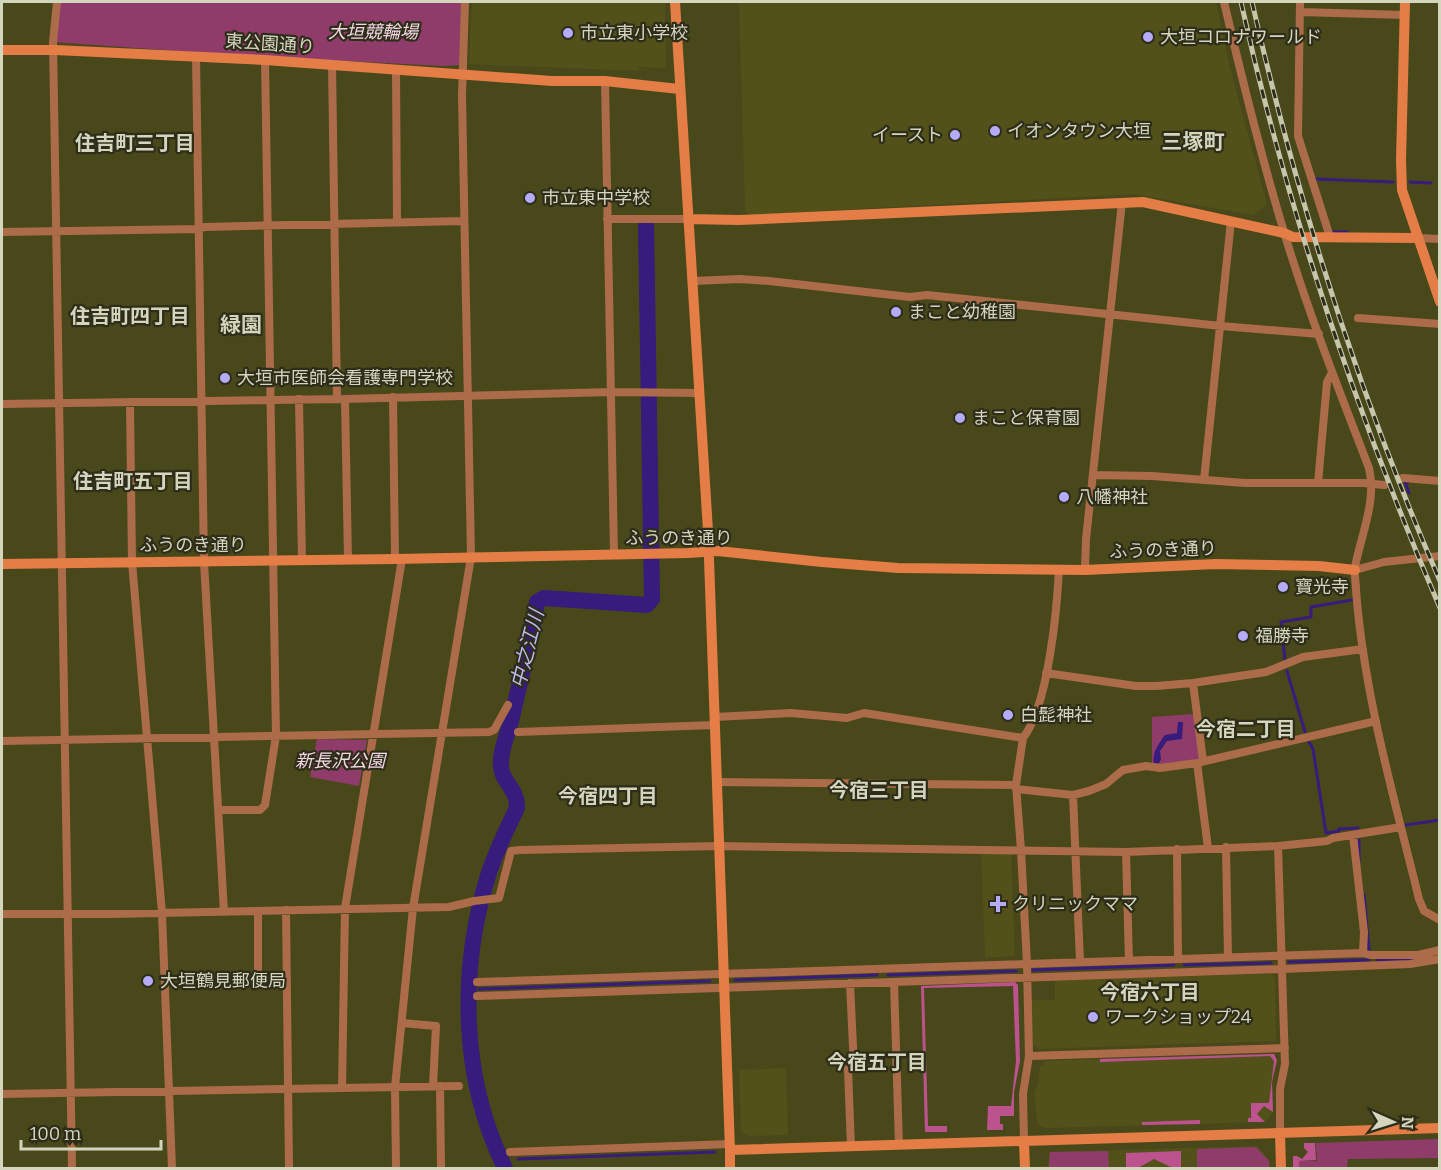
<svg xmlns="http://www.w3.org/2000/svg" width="1441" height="1170" font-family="Bitter,'Noto Sans JP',serif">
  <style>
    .built { fill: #52511a }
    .green { fill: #8f3c6b }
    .forest { fill: #bd538e }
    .water { fill: #371b7d }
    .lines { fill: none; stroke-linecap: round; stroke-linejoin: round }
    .stream { stroke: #371b7d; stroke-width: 3 }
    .river { stroke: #371b7d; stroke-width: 16 }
    .street-tunnel { stroke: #5e5d32; stroke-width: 8; stroke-dasharray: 8 4; stroke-linecap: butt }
    .street { stroke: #ac6c4a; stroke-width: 8 }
    .secondary { stroke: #e47e46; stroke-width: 10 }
    .rail-casing { stroke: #c5c6ab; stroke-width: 5 }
    .rail { stroke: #2d2d1a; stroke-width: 3; stroke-dasharray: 9; stroke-linecap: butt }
    .poi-dot { fill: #b4acf9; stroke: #2d2d1a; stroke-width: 2 }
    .labels { text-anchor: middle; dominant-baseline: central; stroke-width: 4.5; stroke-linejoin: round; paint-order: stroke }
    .park-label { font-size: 18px; font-style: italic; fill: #f3d6e3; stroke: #2d2d1a }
    .poi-label { font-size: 18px; fill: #d4d5bd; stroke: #2d2d1a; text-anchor: start }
    .street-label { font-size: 18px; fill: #d4d5bd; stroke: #2d2d1a }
    .neighbourhood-label { font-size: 20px; font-weight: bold; fill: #d4d5bd; stroke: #2d2d1a }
    .water-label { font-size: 20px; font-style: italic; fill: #bdb9ed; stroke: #2d2d1a }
    .quarter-label { font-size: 21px; font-weight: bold; fill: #d4d5bd; stroke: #2d2d1a }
  </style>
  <rect width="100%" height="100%" fill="#49481a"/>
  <!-- built -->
  <path class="built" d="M472,2H665L666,68L639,67L638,71L469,64Z
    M739,2H1216L1230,68L1267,204L1253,215L1134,194L750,215L745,210Z
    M981,851L1011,852L1015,956L985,958Z
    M1271,974L1275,977L1276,1038L1274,1041L1039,1049L1032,1044L1031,1000H1055V980Z
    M1274,1054L1277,1060L1272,1082L1273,1112L1265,1122L1046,1128L1040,1126L1037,1121L1034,1092L1038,1085L1040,1065H1044V1061Z
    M786,1068L788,1135L748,1136L741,1131L739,1070Z
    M1257,1146L1270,1161L1271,1168H1037V1166H1048L1049,1152Z"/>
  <!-- green -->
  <path class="green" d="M57,2H462L459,65L444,66L248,56L53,42Z
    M1194,714L1199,759L1163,766L1152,764V717Z
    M317,739L367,740L359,786L310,777Z
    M1439,1139V1158L1348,1159L1347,1168H1299V1161H1317L1316,1143Z
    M1256,1147L1269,1161V1168H1197V1149Z
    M1108,1151L1109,1168H1038L1049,1167L1050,1152Z"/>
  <!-- forest -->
  <path class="forest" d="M1015,982L1018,985L1020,1061L1014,1092V1116H1000V1124H1003V1130H987L988,1106H1011L1016,1061L1013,986L924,988L928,1126H947V1132H925L921,986Z
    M1274,1054L1277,1060L1272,1082L1273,1112L1264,1106L1257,1114L1265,1122H1248V1118H1251V1103H1269L1274,1061L1270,1056L1100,1062V1059Z
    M1200,1120V1124L1142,1125V1122Z
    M1304,1143H1315L1316,1160L1299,1161V1168H1293V1156H1297L1302,1159L1308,1152L1304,1148Z
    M1181,1151V1168H1173L1154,1159L1138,1168H1126V1153Z"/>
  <!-- water -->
  <path class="water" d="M1178,722H1183L1182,739L1167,741L1160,751L1161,759L1159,763L1154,764C1152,751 1158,745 1165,735L1177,733Z"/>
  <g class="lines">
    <!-- stream -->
    <path class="stream" d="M1315,179L1393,182
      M1410,182L1431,183
      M1331,232H1347
      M1408,482H1405L1409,493
      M1285,660L1281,622L1311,617V607L1352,600
      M1287,671L1305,732
      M1309,742L1313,749L1326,833L1339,831V829L1358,828
      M1406,825L1440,820
      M1359,862V840
      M1364,895L1369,950
      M1377,960L1417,959
      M1289,962L1369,960
      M1184,965L1271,963
      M1032,970L1174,965
      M888,975L1016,971
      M735,980L877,975
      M479,989L710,981
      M501,1159H502
      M518,1159L715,1152"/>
    <!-- river -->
    <path class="river" d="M505,1168C461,1079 459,973 487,879C494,855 506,831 517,808C518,787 499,782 501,761C501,748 508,734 511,721C520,682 530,642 537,602L544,598L647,605L652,599L646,226"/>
    <!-- street-tunnel -->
    <path class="street-tunnel" d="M1384,485L1403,478"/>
    <!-- street -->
    <path class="street" d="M57,2L53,42L72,1168
      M1224,2C1242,79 1261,156 1284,232C1308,312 1339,390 1369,468C1377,501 1361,535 1355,567C1354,574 1356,582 1356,590C1364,695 1394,797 1419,899L1424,911L1440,920
      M1300,2L1298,136L1330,237
      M1300,12L1405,15
      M196,57L204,562L224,912
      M332,65L337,398
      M396,69L397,222
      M605,81L614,554
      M607,219H688
      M2,232L198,229L205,227L464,221
      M1418,238L1440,239
      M693,281L740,279L769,281L910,297L927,295L1221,326L1319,334
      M1358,318L1440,324
      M393,397L395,559
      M299,399L302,561
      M345,399L348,560
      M130,402L132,562L162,913L172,1168
      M2,404L345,399L611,392L699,393
      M1093,475L1152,476L1245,483H1364L1384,485
      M1403,478L1440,481
      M1204,480L1231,221
      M1318,483L1327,382L1332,373
      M1085,570L1086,539L1122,202
      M1355,570L1384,562L1440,556
      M1046,673L1136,686H1156L1193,683
      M518,732L715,725
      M1023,738C1048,707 1057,610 1059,569
      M2,741L489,732L494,730L508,705
      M1203,761L1193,683L1266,672L1303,657L1363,649
      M1197,763L1208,848
      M716,782L1016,785
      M1016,789L1073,795L1089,791L1106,784L1123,770L1146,766L1160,768L1197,763L1376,721
      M1073,795L1080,962
      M219,810H260L265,805L276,736L265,60
      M1353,835L1364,932L1363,953
      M1278,846L1285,1064L1280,1089V1133
      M1226,847L1228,957
      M1177,849L1178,959
      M1126,852L1129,961
      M286,910L289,1168
      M258,911V970
      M2,914H110L449,907L474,901L499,898L511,851L520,850L719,846L1126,852L1278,846L1327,841L1333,838L1401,827
      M477,982L1027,964L1021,850L1016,785L1023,738L864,713L847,718L791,713L715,717
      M894,982L899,1145
      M850,983L854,1068L848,1069L851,1147
      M477,996L1282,969L1410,964L1440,959
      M402,1023L436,1026L433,1086
      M1029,1056L1285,1048
      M440,1086L441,1168
      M342,1088L345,908L402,559
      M2,1094L459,1086
      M1024,1142L1023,1094L1029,1056L1027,964L1363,953L1370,955H1418L1440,950
      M510,1152L730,1144
      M396,1168L395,1087L413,908L471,557L462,96L465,2"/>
    <!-- secondary -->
    <path class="secondary" d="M675,2L708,531L730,1150
      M1405,2L1401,160L1402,190L1440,302
      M2,50H55L265,60L552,81H605L679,89
      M688,219L739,220L1143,202L1284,233L1293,237L1418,238
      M2,564L395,559L688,553L718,551L822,562L898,568L1085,570L1216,564L1319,566L1355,570
      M1280,1133L1281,1168
      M1024,1142L1025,1168
      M730,1168V1150L1440,1128"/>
    <!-- rail casing -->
    <g class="rail-casing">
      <path id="rail" d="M1241,2C1287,210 1356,412 1440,608
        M1252,2C1297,200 1359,395 1440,581"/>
    </g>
    <!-- rail -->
    <use href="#rail" class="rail"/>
  </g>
  <!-- markers -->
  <g class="poi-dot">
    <circle cx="568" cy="33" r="6"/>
    <circle cx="1148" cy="37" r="6"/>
    <circle cx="995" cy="131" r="6"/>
    <circle cx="955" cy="135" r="6"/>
    <circle cx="530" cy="198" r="6"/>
    <circle cx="896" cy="312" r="6"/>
    <circle cx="225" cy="378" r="6"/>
    <circle cx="960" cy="418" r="6"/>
    <circle cx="1064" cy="497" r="6"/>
    <circle cx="1283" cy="587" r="6"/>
    <circle cx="1243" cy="636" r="6"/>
    <circle cx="1008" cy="715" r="6"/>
    <path d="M995 895h6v6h6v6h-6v6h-6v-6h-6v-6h6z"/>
    <circle cx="148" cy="981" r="6"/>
    <circle cx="1093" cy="1017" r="6"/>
  </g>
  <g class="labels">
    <!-- park labels -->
    <g class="park-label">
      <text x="373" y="32">大垣競輪場</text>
      <text x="340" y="761">新長沢公園</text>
    </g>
    <!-- poi labels -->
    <g class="poi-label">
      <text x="580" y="33">市立東小学校</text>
      <text x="1160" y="37">大垣コロナワールド</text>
      <text x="1007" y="131">イオンタウン大垣</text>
      <text x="943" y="135" text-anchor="end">イースト</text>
      <text x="542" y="198">市立東中学校</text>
      <text x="908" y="312">まこと幼稚園</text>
      <text x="237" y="378">大垣市医師会看護専門学校</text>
      <text x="972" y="418">まこと保育園</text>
      <text x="1076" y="497">八幡神社</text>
      <text x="1295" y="587">寶光寺</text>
      <text x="1255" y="636">福勝寺</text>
      <text x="1020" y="715">白髭神社</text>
      <text x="1012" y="904">クリニックママ</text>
      <text x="160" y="981">大垣鶴見郵便局</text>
      <text x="1105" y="1017">ワークショップ24</text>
    </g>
    <!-- street labels -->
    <g class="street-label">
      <text transform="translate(270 44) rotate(4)">東公園通り</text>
      <text x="679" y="538">ふうのき通り</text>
      <text x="193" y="545">ふうのき通り</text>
      <text transform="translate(1163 550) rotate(-2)">ふうのき通り</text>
    </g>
    <!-- neighbourhood labels -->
    <g class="neighbourhood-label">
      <text x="135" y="143">住吉町三丁目</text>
      <text x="130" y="316">住吉町四丁目</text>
      <text x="133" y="481">住吉町五丁目</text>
      <text x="1246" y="729">今宿二丁目</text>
      <text x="879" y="790">今宿三丁目</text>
      <text x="608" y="796">今宿四丁目</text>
      <text x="1150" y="992">今宿六丁目</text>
      <text x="877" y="1062">今宿五丁目</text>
    </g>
    <!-- water labels -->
    <g class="water-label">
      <text transform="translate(527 649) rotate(-76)">中之江川</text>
    </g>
    <!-- quarter labels -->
    <g class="quarter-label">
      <text x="1193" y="142">三塚町</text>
      <text x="241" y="325">緑園</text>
    </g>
  </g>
  <!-- border -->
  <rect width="1441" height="1170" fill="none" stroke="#d4d5bd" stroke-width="6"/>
  <!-- north arrow -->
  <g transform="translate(1393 1122) rotate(93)" stroke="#2d2d1a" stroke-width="4.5" paint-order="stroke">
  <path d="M0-4.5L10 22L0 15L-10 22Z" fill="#d4d5bd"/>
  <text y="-9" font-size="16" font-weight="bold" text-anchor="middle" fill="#d4d5bd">N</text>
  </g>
  <!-- scale -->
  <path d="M21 1140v9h140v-9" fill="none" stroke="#d4d5bd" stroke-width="3"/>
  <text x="30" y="1140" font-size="18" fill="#d4d5bd" stroke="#2d2d1a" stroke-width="4.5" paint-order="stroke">100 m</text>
</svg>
